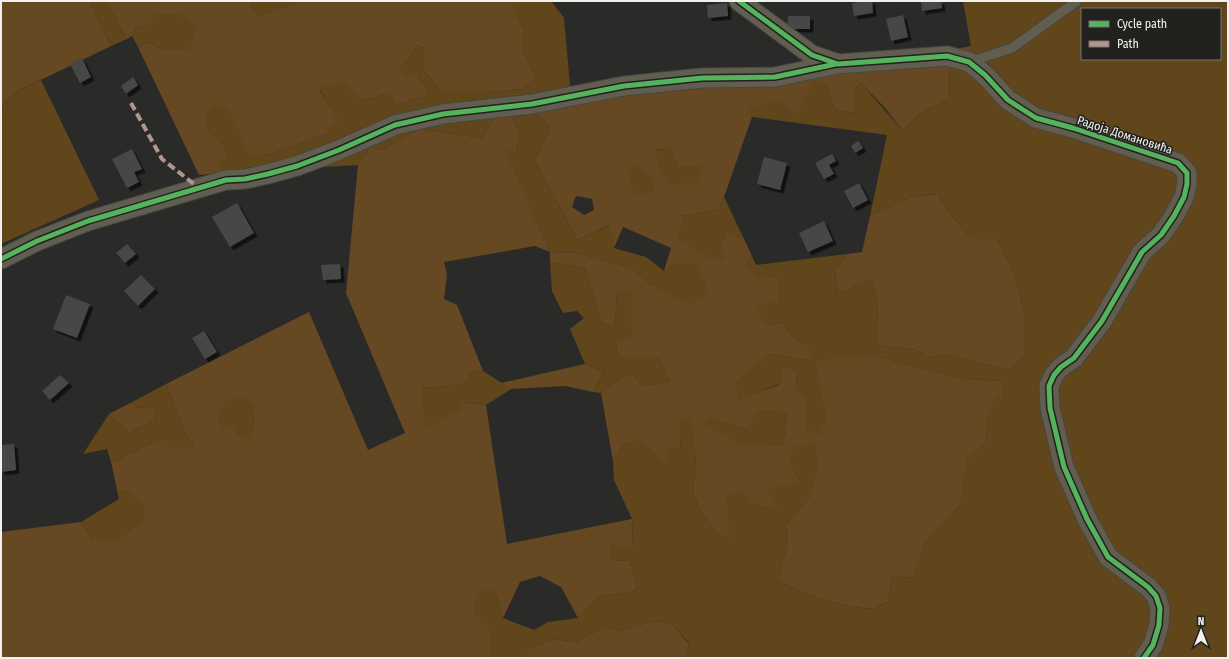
<svg xmlns="http://www.w3.org/2000/svg" width="1229" height="659" font-family="'Fira Sans Condensed',sans-serif">
  <style>
    .green { fill: #664922; fill-rule: evenodd }
    .forest { fill: #61451b; fill-rule: evenodd }
    .building { fill: #464745; filter: url(#shadow) }
    .lines { fill: none; stroke-linecap: round; stroke-linejoin: round }
    .service-casing { stroke: #464745; stroke-width: 11 }
    .minor-casing { stroke: #464745; stroke-width: 21 }
    .service { stroke: #615e50; stroke-width: 9 }
    .minor { stroke: #615e50; stroke-width: 19 }
    .quiet { stroke: #b2968c; stroke-width: 4; stroke-dasharray: 8 4; stroke-linecap: butt }
    .cycleway-casing { stroke: #21221e; stroke-width: 8 }
    .cycleway { stroke: #56b35d; stroke-width: 5 }
    .labels { text-anchor: middle; dominant-baseline: central; stroke-width: 3; stroke-linejoin: round; paint-order: stroke }
    .street-label { font-size: 12px; fill: #f1f2ef; stroke: #21221e }
  </style>
  <defs>
    <filter id="shadow"><feDropShadow dx="3.5" dy="3.5" stdDeviation="0" flood-color="#0009"/></filter>
  </defs>
  <rect width="100%" height="100%" fill="#2a2b29"/>
  <!-- green -->
  <path class="green" d="M1,1H89L111,46L16,92L1,106Z
    M105,1H250L251,5L259,16L301,1H520L511,6L524,29L523,50L536,79L523,89L490,92H441L424,70V48L417,45L409,59L400,68L417,75L430,95L396,105L389,93L363,101L319,89L339,121L328,128L327,134L270,154L250,158L227,108L207,130L224,145L229,157L222,173L199,175L138,47L149,42L163,50L151,25H138L132,36L127,39Z
    M971,46L970,56L950,67L949,98L921,113L903,131L885,108L861,83L853,91L854,113L834,109L825,84L797,114L750,110L752,117L724,197L718,210L682,216L725,260L719,244L727,231L744,239L752,256L746,265L779,277L780,302L757,308L768,326L782,322L795,339L807,345L856,356H876L961,378L1002,381L1004,396L996,397L988,417L986,443L968,458L961,505L926,541L913,578L892,576L888,602L873,609L852,607L808,595L777,581L787,547L786,525L810,496L790,463L801,482L777,510L751,504L729,538L719,536L702,514L693,493L696,458L682,418L680,448L666,463L626,442L613,461L601,393L621,377L633,374L643,386L669,381L659,358L618,357L616,343L617,289L615,327L601,323L585,268L550,262V252L535,246L444,262L447,274L444,299L457,305L483,371L472,373L463,385L422,388L462,402L486,405L507,544L632,519L633,547L611,560L631,561L637,591L599,597L578,618L561,587L540,576L520,582L503,618L495,592L491,631V654L489,658H1V532L81,522L92,540H117L143,521L128,490H117L111,462L164,438L194,447L183,428L166,384L309,312L368,450L405,433L346,293L358,165L370,147L381,150L419,129L482,138L494,117L510,114L519,130L517,151H506L550,252L577,253L633,268L651,285L677,263L664,271L671,248L623,227L614,248L609,225L577,240L535,160L550,127L534,112L571,86L603,82L774,85ZM656,149L671,150L678,166ZM576,196L592,199L594,210L584,215L572,207ZM768,354L814,361L806,429L808,400L796,389L797,370L782,366L779,385L738,399ZM243,398L252,405L255,426L236,434V426ZM787,412L783,446L707,418L747,429Z
    M937,194L954,219L972,239H997L1014,273L1024,312V356L1009,370L945,355L928,357L917,350L876,345L878,310L872,279L838,294L835,271L847,254L862,252L870,216L910,197Z
    M585,364L604,372L593,392L565,386L511,389L501,383Z
    M132,402L138,408L153,406L156,419L129,433L109,414Z
    M655,621L672,624L689,644L684,658H527V649L555,639L576,642L606,626L617,631Z"/>
  <!-- forest -->
  <path class="forest" d="M89,1H105L127,39L111,46Z
    M250,1H301L259,16L251,5Z
    M520,1H551L564,18L570,86L534,112L550,127L535,160L577,240L610,225L614,248L646,257L664,271L677,263H696L706,283L708,295L690,304L651,285L633,268L577,253L550,252L505,150L517,151L519,130L510,114L494,117L482,138L419,129L381,150L370,147L358,165L222,173L218,163L229,157L224,145L207,130L205,116L212,106L227,107L250,157L270,154L327,134V128L338,121L319,88L346,83L363,101L389,93L396,105L430,95L417,75L404,77L400,68L409,59L417,45L424,48V70L441,92H490L523,89L536,79L523,50L524,28L510,6Z
    M963,1H1228V658H684L689,643L672,624L655,621L617,631L606,626L576,642L555,639L527,649V658H489L491,654V631L475,615V597L483,587L495,592L503,618L534,630L548,622L578,618L599,597L637,591L631,561L611,560L610,545L633,546L632,519L614,480L613,461L626,442L642,440L666,463L668,446L680,448L682,418H691L696,458L693,493L702,514L719,536L729,538L727,495L744,491L751,504L777,509L767,489L801,482L790,463L795,446L816,443L818,469L810,496L786,525L787,547L777,581L808,595L852,607L873,609L888,602L892,576L913,578L926,541L961,505L968,457L986,443L988,417L996,396H1004L1002,381L961,378L876,356H856L815,361L827,417L820,435L806,429L807,400L796,389L797,370L782,366L779,384L738,400L735,382L768,354L814,361L807,345L795,339L782,322L768,326L756,307L780,301L779,277L756,279L746,265L752,256L756,265L847,254L835,271L838,294L872,279L878,310L876,345L917,350L928,357L945,355L1009,370L1024,356V312L1014,273L997,239H972L954,219L937,194L910,197L870,216L887,135L752,117L749,109L778,100L797,114L813,80L825,84L834,109L853,113V91L861,83L903,131L921,113L949,98L950,67L970,56L971,46ZM1082,9H1220V59H1082Z
    M156,14H179L197,25L190,50H163L149,42L138,47L132,36L138,25H150Z
    M41,80L99,200L1,244V106L16,92Z
    M656,149L671,150L678,166H701L700,182L670,185L657,164Z
    M635,164L652,176L654,192L634,195L628,172Z
    M724,197L744,239L727,231L719,244L726,260L710,259L678,240L682,216L718,210Z
    M550,262L585,268L601,323L615,327L617,289L631,291L632,337L616,343L618,356L659,358L669,381L643,386L633,374L621,377L601,393L593,392L604,372L585,364L570,329L584,318L577,311L563,313L552,291Z
    M483,371L511,389L486,405L462,402V409L425,429L422,388L463,385L472,373Z
    M166,384L183,428L194,447L172,448L164,438L111,462L107,449L83,454L109,414L129,433L156,419L153,406L138,408L132,402Z
    M243,398L252,405L255,426L250,441L236,434V426L223,428L217,418L226,400Z
    M759,410L787,411L783,446L742,445L704,425L707,418L747,429Z
    M117,490H128L144,504V521L117,540H92L81,522L119,499Z"/>
  <!-- building -->
  <path class="building" d="M867,1H872L873,13L854,16L852,3Z
    M921,1H941L942,8L922,11Z
    M727,3L728,16L708,18L707,5Z
    M903,15L908,37L891,41L886,19Z
    M788,16H810V29H787Z
    M82,58L91,77L80,83L70,64Z
    M133,77L138,85L126,94L121,86Z
    M858,141L863,148L855,153L851,146Z
    M132,149L142,169L134,172L139,182L127,188L112,159Z
    M832,154L836,161L829,165L834,174L824,179L815,163Z
    M764,157L787,163L780,190L757,184Z
    M859,183L868,200L853,208L844,191Z
    M237,203L254,233L230,247L212,217Z
    M824,221L833,241L808,252L799,233Z
    M127,244L136,254L125,263L116,253Z
    M340,264L341,279L323,280L321,265Z
    M141,275L155,289L138,306L124,291Z
    M66,295L90,304L77,338L53,329Z
    M204,331L217,352L205,359L192,338Z
    M60,375L69,383L50,400L42,391Z
    M14,444L16,470L1,472V445Z"/>
  <g class="lines">
    <!-- service casing -->
    <g class="service-casing">
      <path id="service" d="M969,62L1012,48L1077,1"/>
    </g>
    <!-- minor casing -->
    <g class="minor-casing">
      <path id="minor" d="M739,1L812,55L838,64L947,56L969,62L985,75L1008,100L1036,118L1073,128L1178,163L1187,173V184L1184,197L1174,216L1161,235L1142,252L1102,321L1074,358L1061,367L1054,375L1049,386L1050,408L1064,467L1087,519L1108,557L1148,587L1156,596L1160,608L1159,625L1153,645L1144,658
        M1,259L37,241L88,221L226,180L245,179L268,174L297,166L339,150L395,125L443,114L532,104L624,86L702,78L775,77L837,64"/>
    </g>
    <!-- service -->
    <use href="#service" class="service"/>
    <!-- minor -->
    <use href="#minor" class="minor"/>
    <!-- quiet -->
    <path class="quiet" d="M131,103L162,159L199,188"/>
    <!-- cycleway casing -->
    <g class="cycleway-casing">
      <path id="cycleway" d="M739,1L812,55L838,64L947,56L969,62L985,75L1008,100L1036,118L1073,128L1178,163L1187,173V184L1184,197L1174,216L1161,235L1142,252L1102,321L1074,358L1061,367L1054,375L1049,386L1050,408L1064,467L1087,519L1108,557L1148,587L1156,596L1160,608L1159,625L1153,645L1144,658
        M1,259L37,241L88,221L226,180L245,179L268,174L297,166L339,150L395,125L443,114L532,104L624,86L702,78L775,77L836,64"/>
    </g>
    <!-- cycleway -->
    <use href="#cycleway" class="cycleway"/>
  </g>
  <g class="labels">
    <!-- street labels -->
    <g class="street-label">
      <text transform="translate(1125 135) rotate(18)">Радоја Домановића</text>
    </g>
  </g>
  <!-- border -->
  <rect width="1229" height="659" fill="none" stroke="#f1f2ef" stroke-width="4"/>
  <!-- legend -->
  <rect x="1081" y="8" width="140" height="52" fill="#21221e" stroke="#747572"/>
  <rect x="1089" y="21" width="20" height="6" fill="#56b35d" stroke="#747572"/>
  <text x="1117" y="28" font-size="12" fill="#f1f2ef">Cycle path</text>
  <rect x="1089" y="41" width="20" height="6" fill="#b2968c" stroke="#747572"/>
  <text x="1117" y="48" font-size="12" fill="#f1f2ef">Path</text>
  <!-- north arrow -->
  <g transform="translate(1201 631)" stroke="#21221e" stroke-width="3" paint-order="stroke">
  <path d="M0-3L7 15L0 10L-7 15Z" fill="#f1f2ef"/>
  <text y="-6" font-size="11" font-weight="bold" text-anchor="middle" fill="#f1f2ef">N</text>
  </g>
</svg>
